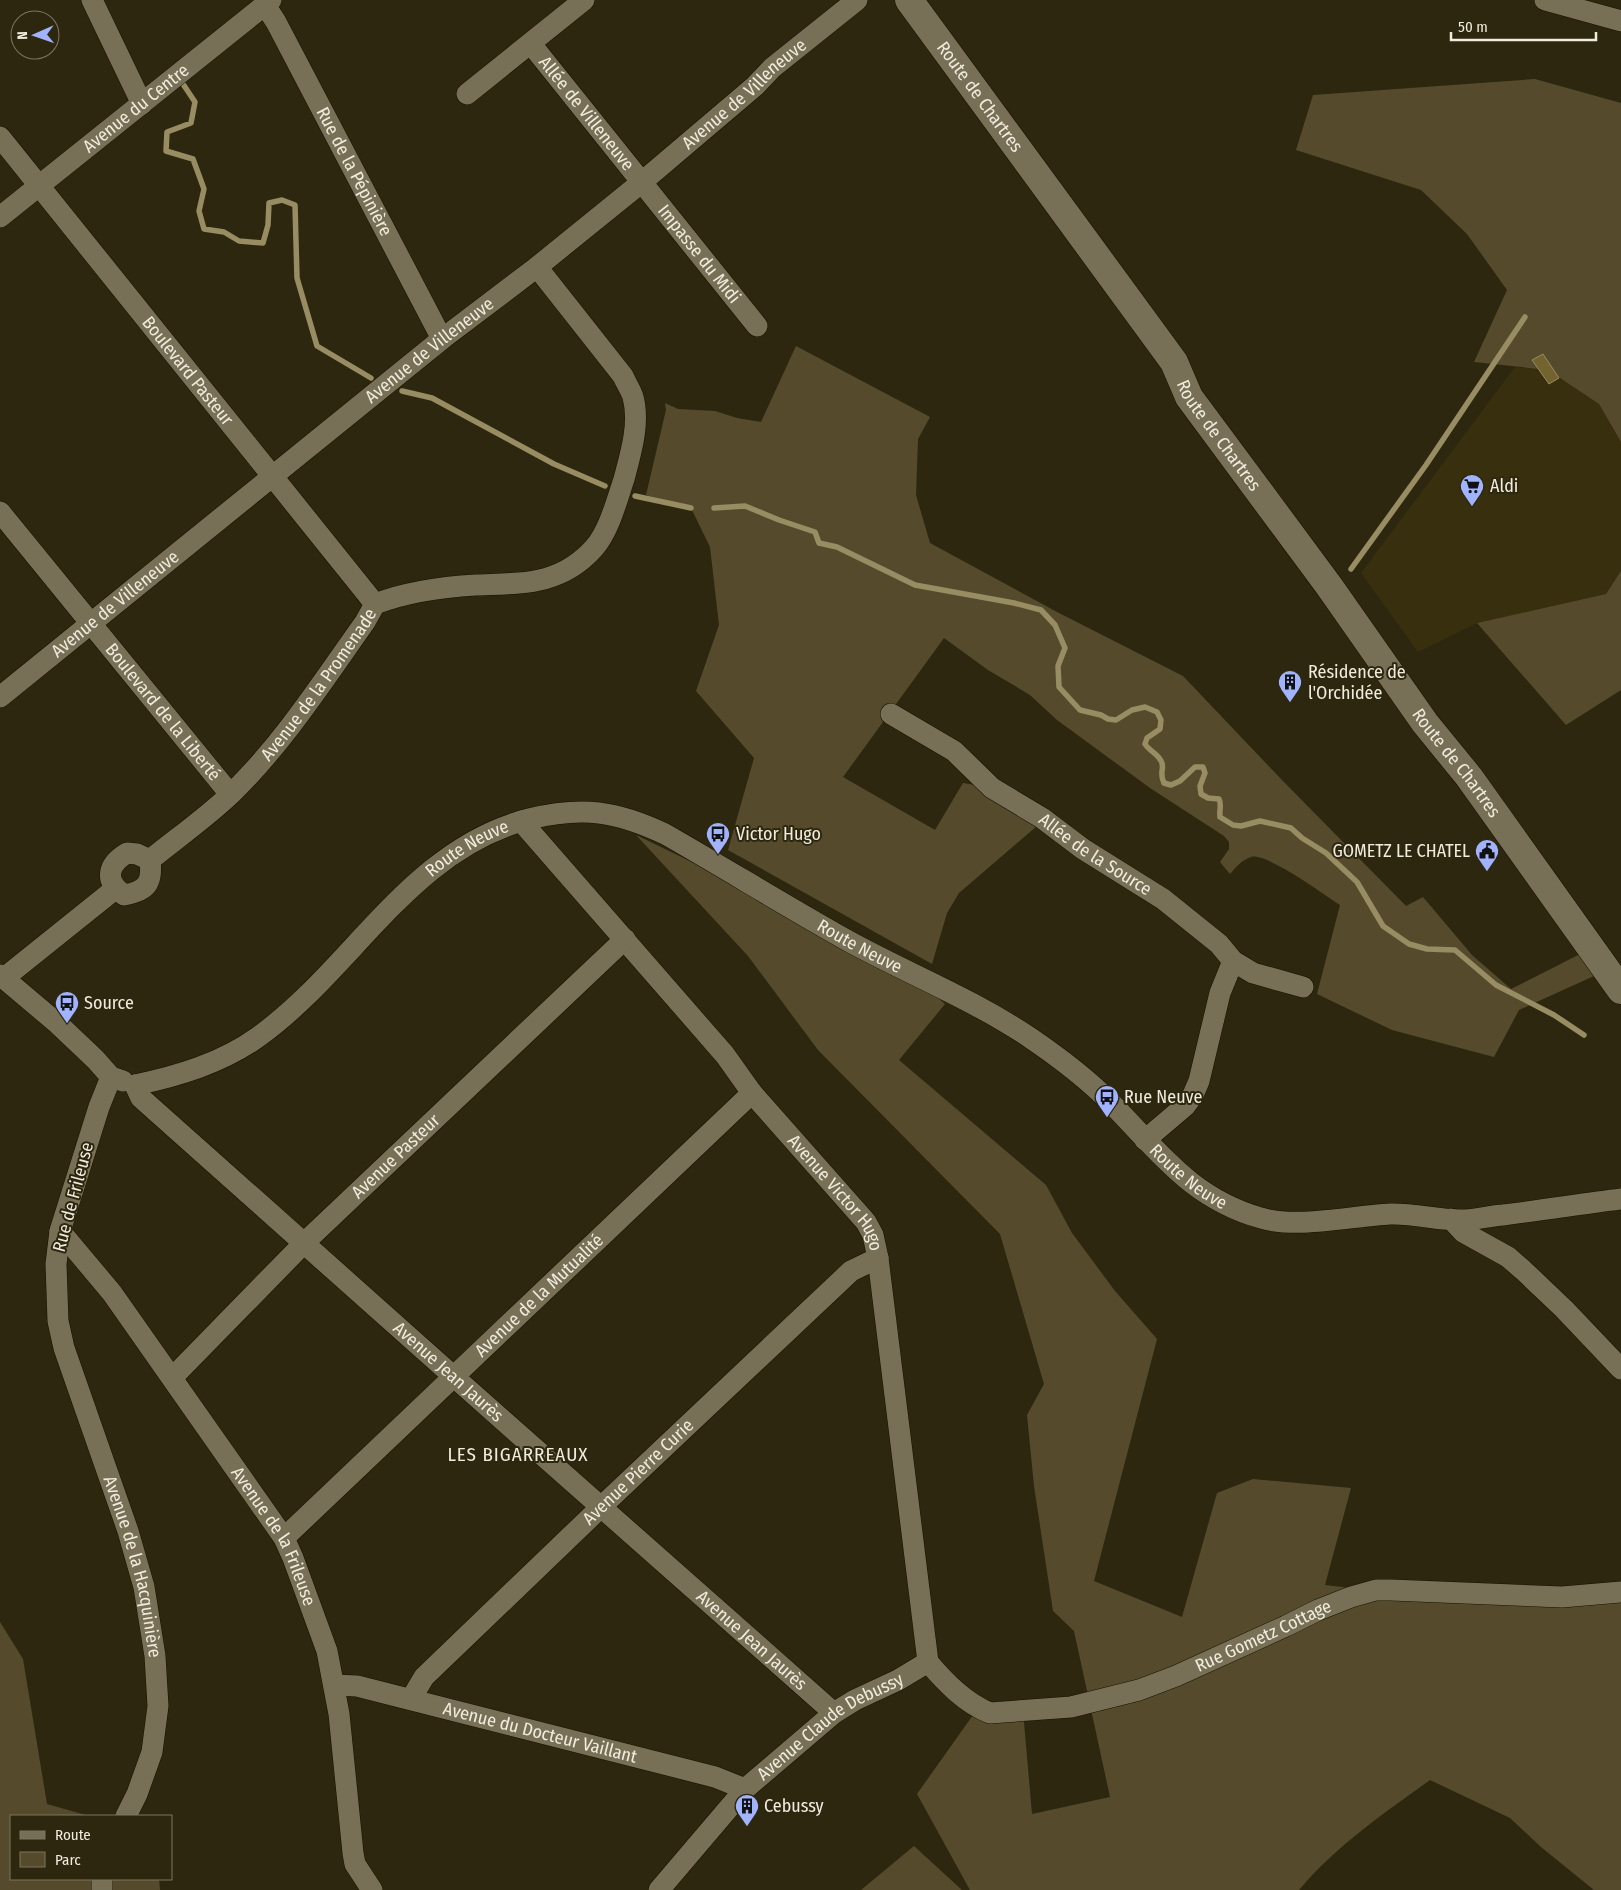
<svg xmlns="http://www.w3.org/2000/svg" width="1621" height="1890" font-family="'Fira Sans Condensed',sans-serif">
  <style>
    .built { fill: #382f0f }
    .green { fill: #554b2c }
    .water { fill: #72632f; stroke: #988c63 }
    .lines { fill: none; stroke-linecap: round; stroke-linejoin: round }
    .stream { stroke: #988c63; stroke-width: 5.5 }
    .street-casing { stroke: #161000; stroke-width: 22 }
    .secondary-casing { stroke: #161000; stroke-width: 29 }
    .street { stroke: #777056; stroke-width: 21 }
    .secondary { stroke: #777056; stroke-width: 28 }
    .labels { text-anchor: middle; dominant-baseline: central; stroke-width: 4; stroke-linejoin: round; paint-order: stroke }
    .street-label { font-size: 18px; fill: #f0ecdd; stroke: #2e270f }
    .poi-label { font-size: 18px; fill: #f0ecdd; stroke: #2e270f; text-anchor: start }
    .neighbourhood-label { font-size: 19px; letter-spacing: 1px; fill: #f0ecdd; stroke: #2e270f }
  </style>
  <rect width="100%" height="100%" fill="#2e270f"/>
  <!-- built -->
  <path class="built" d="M1515,367L1548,370L1599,404L1621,442V571L1606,594L1477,623L1418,652L1361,573Z"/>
  <!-- green -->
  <path class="green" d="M1535,79L1621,103V442L1599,404L1548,370L1474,362L1507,290L1467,234L1421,190L1296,150L1313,95Z
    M796,346L930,417L918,439L916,495L930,543L1057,612L1183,676L1280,778L1406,906L1423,897L1472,955L1511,989L1590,949L1605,971L1519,1010L1494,1057L1392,1030L1317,994L1340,905C1325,895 1266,852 1251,857C1242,860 1236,867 1230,874L1220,862L1229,849V842L1224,836L1150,788L1057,720L1030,695L988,670L944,638L843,777L935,830L963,783L992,788L1037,826L959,893L947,913L932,964L728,850L754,758L696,691L719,625L710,547L691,508L646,495L666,410L665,403L678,409L715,411L737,418L761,422Z
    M1621,571V690L1566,725L1477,623L1606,594Z
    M636,835L752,891L922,984L945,1004L899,1060L1046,1185L1072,1233L1115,1291L1157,1339L1094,1581L1182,1617L1217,1493L1253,1479L1351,1488L1325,1585L1462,1601L1621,1597V1890H1594L1541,1847L1510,1818L1430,1780C1384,1813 1336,1846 1299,1890H970L917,1794L978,1708L1023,1711L1032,1814L1110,1797L1074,1631L1053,1611L1034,1486L1027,1415L1044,1384L1000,1234L818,1050L748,956Z
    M0,1622L23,1659L47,1804L89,1816H11V1879H159L160,1890H0Z
    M914,1846L962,1890H861Z"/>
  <!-- water -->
  <path class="water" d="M1543,354L1559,378L1549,384L1532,360Z"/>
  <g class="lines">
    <!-- stream -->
    <path class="stream" d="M183,84L195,102L191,123L167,132L166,151L193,159L204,189L199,211L204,229L224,232L239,241L263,243L268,225L269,203L282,200L295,205L297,278L317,346L371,378
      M402,391L432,398L554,464L605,486
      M635,496L691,508
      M714,508L745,506L779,520L815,532L819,543L837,547L915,585L1014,603L1041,610L1055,625L1065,648L1058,666L1059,687L1080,710L1101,715L1108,719L1116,720L1132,710L1145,707L1157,712L1161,720L1160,729L1147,738L1145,744C1149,751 1159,754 1162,763C1164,771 1159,772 1164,783L1171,785L1180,781L1195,767H1203L1205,773L1200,786L1201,794L1208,798L1219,799C1222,805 1219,810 1220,817L1233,825L1241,826L1260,821L1291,828L1302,838L1326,853L1357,882L1383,926L1409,944L1427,949L1455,950L1496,985L1554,1015L1584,1035
      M1351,569L1426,465L1525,317"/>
    <!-- street casing -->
    <g class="street-casing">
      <g id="street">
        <path d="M92,0L142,104"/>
        <path d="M1545,0L1621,21"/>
        <path id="s1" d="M265,5L276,22L442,339"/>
        <path id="s2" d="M531,44L757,326"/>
        <path d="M467,94L584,0"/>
        <path id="s3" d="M0,137L375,604"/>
        <path id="s4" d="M0,217L271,0"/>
        <path id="s5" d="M0,512L230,794"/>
        <path id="s6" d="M0,697L442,339L537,267L642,182L755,86L772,68L857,0"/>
        <path id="s7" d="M891,714L954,751L992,788L1042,818L1083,849L1163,899L1219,944L1233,961L1253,973L1303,987"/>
        <path id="s8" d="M521,821L725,1055L752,1093L866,1222L873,1235L878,1258L928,1662"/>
        <path d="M127,853L137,854L150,860C153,884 146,891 124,895C104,881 107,865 127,853Z"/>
        <path id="s9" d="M150,860C177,838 207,817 232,793C284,742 323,681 365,622L375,604C406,592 442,587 476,585C522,583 560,586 594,548C609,531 617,500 624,479C631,453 640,423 633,397C631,390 626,383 623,376L537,267"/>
        <path d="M0,975L58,1024L95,1059L111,1077L123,1081"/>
        <path d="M4,978L115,889"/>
        <path id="s10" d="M111,1077L99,1107L60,1231L56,1264L58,1321L64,1348L128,1531L144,1587L155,1656L158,1706L152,1752L137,1794L126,1816"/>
        <path id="s11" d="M135,1085C178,1076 222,1063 258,1037C353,969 410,849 529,819C583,806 616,811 665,834C728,870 789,908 852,943C911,975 972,999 1029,1037C1057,1056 1085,1077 1109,1101C1158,1150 1190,1198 1261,1218C1296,1229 1352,1216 1390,1214C1415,1213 1440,1221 1465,1220C1478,1219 1491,1216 1503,1215C1543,1210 1582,1204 1621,1199"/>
        <path id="s12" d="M135,1085L141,1098L453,1376L834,1713"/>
        <path d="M1145,1140L1185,1106L1193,1095L1199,1081L1220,993L1233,961"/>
        <path d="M1451,1219L1463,1232L1508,1257L1523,1270L1564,1309L1621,1369"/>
        <path id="s13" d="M60,1231L112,1293L284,1538L293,1558L327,1651L339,1714L353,1853L355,1864L372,1890"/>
        <path id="s14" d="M172,1378L304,1243L625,939"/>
        <path id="s15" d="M284,1538L752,1093"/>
        <path id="s16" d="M928,1662C945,1682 965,1703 990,1713L1071,1707L1139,1690L1176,1676L1286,1626L1318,1610L1351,1597L1376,1590H1391L1562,1597L1621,1592"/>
        <path id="s17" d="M334,1685L357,1686L715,1777L745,1789"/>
        <path id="s18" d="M411,1699L424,1677L601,1507L851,1271L878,1258"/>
        <path d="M102,1890V1879"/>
        <path id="s19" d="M659,1890L745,1789L834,1713L855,1700L898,1680L928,1662"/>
      </g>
    </g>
    <!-- secondary casing -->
    <g class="secondary-casing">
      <g id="secondary">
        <path id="s20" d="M909,0L1174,362L1189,397L1329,586L1425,723L1469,777L1621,990"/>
      </g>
    </g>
    <!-- street -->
    <use href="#street" class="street"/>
    <!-- secondary -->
    <use href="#secondary" class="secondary"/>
  </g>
  <!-- icons -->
  <defs>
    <g id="supermarket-pin" transform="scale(1.25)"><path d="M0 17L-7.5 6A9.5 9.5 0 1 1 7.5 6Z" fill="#a1b3fd" stroke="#2e270f"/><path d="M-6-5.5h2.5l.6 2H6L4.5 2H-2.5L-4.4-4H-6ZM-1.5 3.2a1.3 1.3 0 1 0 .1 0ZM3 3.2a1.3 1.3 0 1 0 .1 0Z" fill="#111"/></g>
    <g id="building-pin" transform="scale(1.25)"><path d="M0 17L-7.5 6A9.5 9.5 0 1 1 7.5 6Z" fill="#a1b3fd" stroke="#2e270f"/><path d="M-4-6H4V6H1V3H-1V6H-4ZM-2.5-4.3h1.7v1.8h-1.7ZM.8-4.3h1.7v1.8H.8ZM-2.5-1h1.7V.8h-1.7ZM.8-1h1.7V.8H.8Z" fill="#111"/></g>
    <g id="bus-pin" transform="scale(1.25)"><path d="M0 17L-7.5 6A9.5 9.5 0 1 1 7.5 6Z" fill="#a1b3fd" stroke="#2e270f"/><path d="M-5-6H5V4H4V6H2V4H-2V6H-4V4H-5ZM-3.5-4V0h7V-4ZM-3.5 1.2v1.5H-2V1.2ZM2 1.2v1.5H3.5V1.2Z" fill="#111"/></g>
    <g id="civic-pin" transform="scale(1.25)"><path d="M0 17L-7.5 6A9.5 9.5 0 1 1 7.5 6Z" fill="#a1b3fd" stroke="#2e270f"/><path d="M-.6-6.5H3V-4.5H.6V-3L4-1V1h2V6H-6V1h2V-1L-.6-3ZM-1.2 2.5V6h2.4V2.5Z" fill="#111"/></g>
  </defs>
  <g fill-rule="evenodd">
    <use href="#supermarket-pin" x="1472" y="486"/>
    <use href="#building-pin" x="1290" y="682"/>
    <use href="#bus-pin" x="718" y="834"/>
    <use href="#civic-pin" x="1487" y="851"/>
    <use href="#bus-pin" x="67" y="1003"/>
    <use href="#bus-pin" x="1107" y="1097"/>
    <use href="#building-pin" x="747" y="1806"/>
  </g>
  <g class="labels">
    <!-- street labels -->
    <g class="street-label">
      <text stroke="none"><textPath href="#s6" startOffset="958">Avenue de Villeneuve</textPath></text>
      <text stroke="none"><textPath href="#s20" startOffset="120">Route de Chartres</textPath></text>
      <text stroke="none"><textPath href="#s4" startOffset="174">Avenue du Centre</textPath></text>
      <text stroke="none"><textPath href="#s2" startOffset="89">Allée de Villeneuve</textPath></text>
      <text stroke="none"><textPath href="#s1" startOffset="189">Rue de la Pépinière</textPath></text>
      <text stroke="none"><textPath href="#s2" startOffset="269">Impasse du Midi</textPath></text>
      <text stroke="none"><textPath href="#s6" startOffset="552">Avenue de Villeneuve</textPath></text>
      <text stroke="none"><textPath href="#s3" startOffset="300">Boulevard Pasteur</textPath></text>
      <text stroke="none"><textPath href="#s20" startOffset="535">Route de Chartres</textPath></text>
      <text stroke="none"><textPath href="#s6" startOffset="148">Avenue de Villeneuve</textPath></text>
      <text stroke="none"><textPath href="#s9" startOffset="245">Avenue de la Promenade</textPath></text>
      <text stroke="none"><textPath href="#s5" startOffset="258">Boulevard de la Liberté</textPath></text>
      <text stroke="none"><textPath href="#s20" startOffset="940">Route de Chartres</textPath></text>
      <text stroke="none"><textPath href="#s11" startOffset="416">Route Neuve</textPath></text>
      <text stroke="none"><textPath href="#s7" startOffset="249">Allée de la Source</textPath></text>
      <text stroke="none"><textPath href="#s11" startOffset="850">Route Neuve</textPath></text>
      <text stroke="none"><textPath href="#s14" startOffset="315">Avenue Pasteur</textPath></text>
      <text stroke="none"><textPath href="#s11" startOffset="1255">Route Neuve</textPath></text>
      <text stroke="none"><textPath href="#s8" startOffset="488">Avenue Victor Hugo</textPath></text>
      <text transform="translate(73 1197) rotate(-75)">Rue de Frileuse</text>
      <text stroke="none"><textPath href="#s15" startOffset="352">Avenue de la Mutualité</textPath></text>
      <text stroke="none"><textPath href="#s12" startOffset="426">Avenue Jean Jaurès</textPath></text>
      <text stroke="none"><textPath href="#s18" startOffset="322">Avenue Pierre Curie</textPath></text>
      <text stroke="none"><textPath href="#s13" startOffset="374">Avenue de la Frileuse</textPath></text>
      <text stroke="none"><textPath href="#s10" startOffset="510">Avenue de la Hacquinière</textPath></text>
      <text stroke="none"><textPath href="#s16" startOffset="368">Rue Gometz Cottage</textPath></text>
      <text stroke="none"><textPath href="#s12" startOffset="831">Avenue Jean Jaurès</textPath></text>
      <text stroke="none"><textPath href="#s19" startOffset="239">Avenue Claude Debussy</textPath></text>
      <text stroke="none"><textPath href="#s17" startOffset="212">Avenue du Docteur Vaillant</textPath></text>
    </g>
    <!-- poi labels -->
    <g class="poi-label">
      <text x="1490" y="486">Aldi</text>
      <text x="1308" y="672">Résidence de<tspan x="1308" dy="21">l'Orchidée</tspan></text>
      <text x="736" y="834">Victor Hugo</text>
      <text x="1470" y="851" text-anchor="end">GOMETZ LE CHATEL</text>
      <text x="84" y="1003">Source</text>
      <text x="1124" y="1097">Rue Neuve</text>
      <text x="764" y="1806">Cebussy</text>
    </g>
    <!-- neighbourhood labels -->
    <g class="neighbourhood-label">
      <text x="518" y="1454">LES BIGARREAUX</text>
    </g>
  </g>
  <!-- legend -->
  <rect x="10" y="1815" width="162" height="65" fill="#2e270f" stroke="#7c7661"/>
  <rect x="20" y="1831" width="25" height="8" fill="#777056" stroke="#7c7661"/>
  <text x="55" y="1840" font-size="15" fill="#f0ecdd">Route</text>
  <rect x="20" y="1852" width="25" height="15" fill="#554b2c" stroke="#7c7661"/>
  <text x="55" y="1865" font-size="15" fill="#f0ecdd">Parc</text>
  <!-- north arrow -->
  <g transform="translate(35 35) rotate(268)"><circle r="24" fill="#2e270f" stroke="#7c7661"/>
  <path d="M0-4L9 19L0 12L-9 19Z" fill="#a1b3fd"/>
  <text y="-8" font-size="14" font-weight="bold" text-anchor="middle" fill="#f0ecdd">N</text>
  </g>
  <!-- scale -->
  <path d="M1451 32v8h145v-8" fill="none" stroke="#f0ecdd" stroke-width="2.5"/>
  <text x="1458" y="32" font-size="15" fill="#f0ecdd" stroke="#2e270f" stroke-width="4" paint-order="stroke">50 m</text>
</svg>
